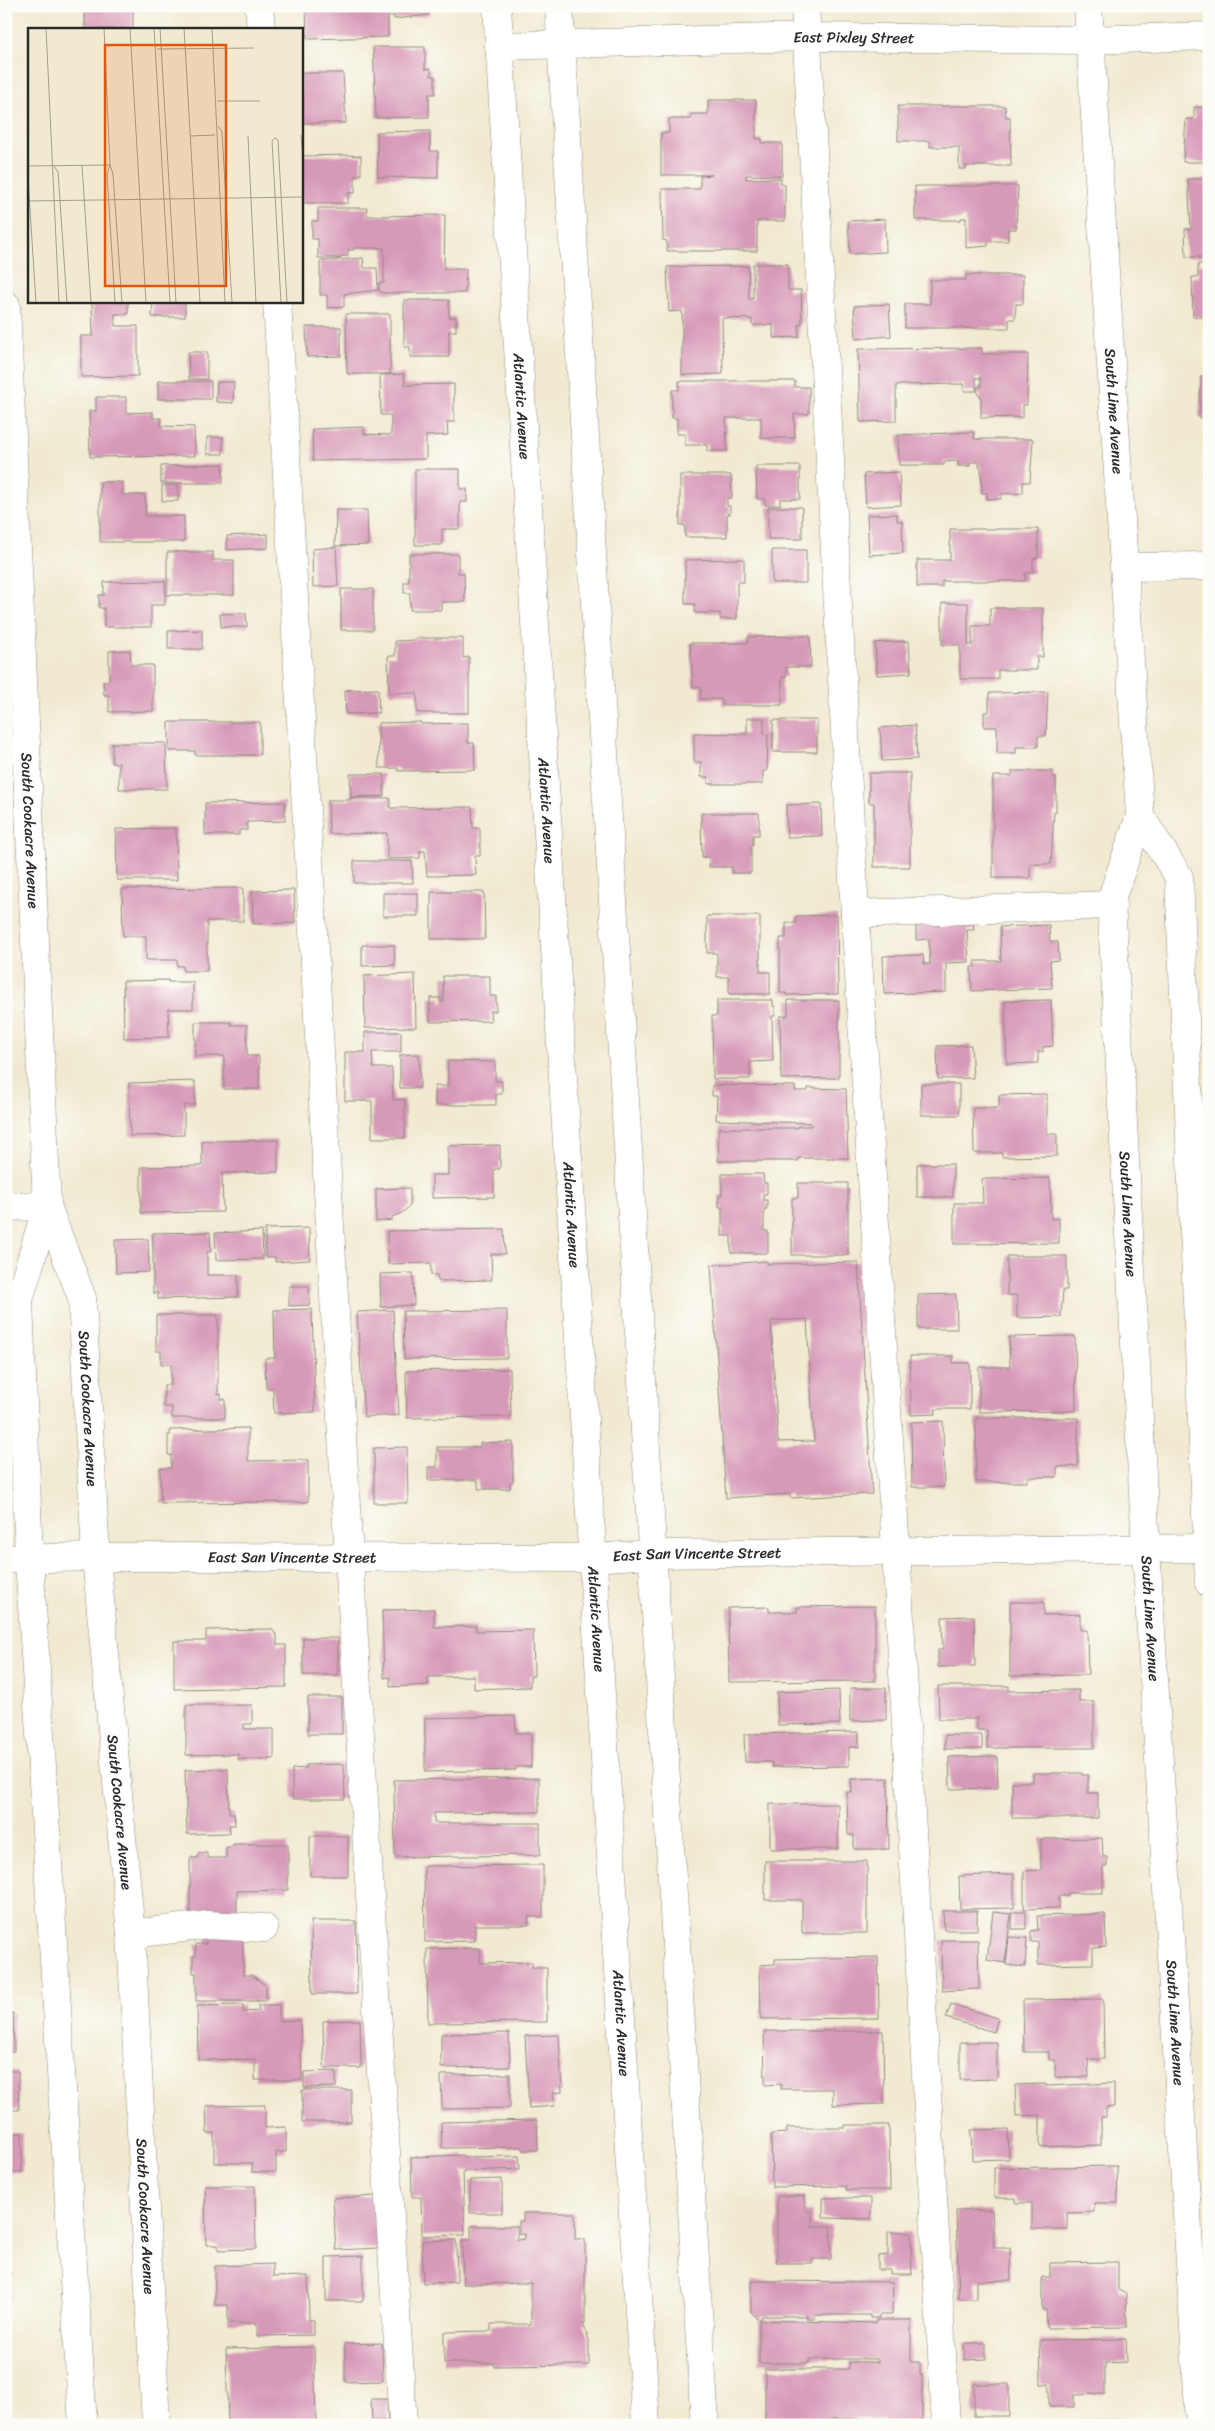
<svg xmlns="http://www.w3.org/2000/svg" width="1215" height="2431" font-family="Sriracha,sans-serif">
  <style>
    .building { fill: #d799b8; fill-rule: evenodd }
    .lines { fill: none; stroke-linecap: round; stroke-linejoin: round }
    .minor-casing { stroke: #8e8a7e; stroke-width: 29 }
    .major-casing { stroke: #8e8a7e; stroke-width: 29 }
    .minor { stroke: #fff; stroke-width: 28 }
    .major { stroke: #fff; stroke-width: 28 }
    .labels { text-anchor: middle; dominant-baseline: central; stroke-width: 5; stroke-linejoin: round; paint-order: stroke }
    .street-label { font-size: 15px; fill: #2b2b2b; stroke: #fdfcf7 }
    .inset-road { fill: none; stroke: #a29e8f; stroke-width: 1 }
    .view { fill: #df570e; fill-opacity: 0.15; stroke: #df570e; stroke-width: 2.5 }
    .inset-edge { fill: none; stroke: #2b2b2b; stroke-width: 2.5 }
  </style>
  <rect width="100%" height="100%" fill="#fdfcf7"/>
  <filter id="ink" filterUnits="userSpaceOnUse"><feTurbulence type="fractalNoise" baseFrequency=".02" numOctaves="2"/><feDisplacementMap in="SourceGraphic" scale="10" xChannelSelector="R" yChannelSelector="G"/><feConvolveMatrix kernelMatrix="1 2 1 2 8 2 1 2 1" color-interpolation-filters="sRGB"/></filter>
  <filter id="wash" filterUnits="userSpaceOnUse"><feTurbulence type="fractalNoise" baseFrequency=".0096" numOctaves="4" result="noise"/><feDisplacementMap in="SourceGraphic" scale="20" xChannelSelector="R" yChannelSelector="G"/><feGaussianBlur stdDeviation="1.12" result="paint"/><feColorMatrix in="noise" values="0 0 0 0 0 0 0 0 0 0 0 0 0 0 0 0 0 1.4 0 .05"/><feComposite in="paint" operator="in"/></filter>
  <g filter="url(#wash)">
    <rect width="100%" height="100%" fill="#f1ead1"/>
    <g id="blocks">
      <!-- building -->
      <path class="building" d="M85,6H133V29H85Z
        M306,6H429V15L394,19V16H388V37L307,39Z
        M373,47H425V69H431V76H435V94H429V117L376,118Z
        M301,73H343L346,123H301Z
        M708,100H756V139H762V143H782V176L746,175V179L781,178V185H785V221H757V251H667V241L663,240L662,189H700V176L712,175H661V133H669V119H691V114H708Z
        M898,106H1005L1006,117H1010L1011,166H966V169H959V147H930V141H898Z
        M1194,107H1209V162H1183L1186,119H1194Z
        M430,131V151H438V178L378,177L377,132Z
        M349,155L361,156V175H355V193H348V203H301V156Z
        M1188,179H1209L1207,257H1186L1185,229H1191Z
        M915,186H1018L1016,229H1008V241H988V246L966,248V218H961V220H915Z
        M318,208H367V216L445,215L444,269H466L465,293H384L379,291V283H384V248H354V250H348V256H341V258H318V239H312V221H318Z
        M885,219L886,252L850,254L848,221Z
        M363,258L364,268H377L378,290L344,294V307L327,308V295H320V261Z
        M753,264H788V290H801L802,324H799V337L773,338V325H752V319L722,318L723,374L682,375V311L669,312L667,267L748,266L749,299H753Z
        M1198,264H1209V326H1204V317H1193L1192,277H1198Z
        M966,275H1023V304H1016L1015,319H1009V328H905V304H930V280H966Z
        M404,300H449V317H456V331H449V357H410V347H404Z
        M92,301H128V314H115V326H138V376L81,377V336H93Z
        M153,301H185V317H152Z
        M889,304L891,336L856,339L854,306Z
        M346,314H390V374H347Z
        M306,327H341V356L307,357Z
        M982,348V354H1028L1027,405H1023V417L981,418V395H978L977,387H981V378H976V391H964V384L896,385V421L860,422L858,349Z
        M188,352H207V379H189Z
        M404,374L405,385L454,384V422H447L448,435L426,436V459L313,461L312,429L364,427V434L391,435V415H381L380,375Z
        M1209,375V418H1199L1201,376Z
        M158,381H211V399H158Z
        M679,381H795V387H809V414H794L795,438H761V418H726L727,451H707V445H685V434H677V418H672V390H679Z
        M217,382H234L233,403L216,402Z
        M96,397H126V413L153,412V418H161V426L194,427L195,456L90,457L89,411H96Z
        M974,432V439H1033L1030,482H1023V493L1001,494V499H987V493H982L981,467H979V462H970V466H958V461L944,462V465H899L898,435Z
        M1204,434H1209V483H1205Z
        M207,437H223V454H207Z
        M223,464V483H161V466Z
        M756,466H800V499H780V505H765V499H757Z
        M415,469H460V489H467V502H460V529H442V545H415Z
        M899,472L901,505L866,507L864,474Z
        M680,475H731L732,498H727V506H730V514H727V537H685V525H680Z
        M100,482H122V495H145V516H184V542H100Z
        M162,485H178V501H162Z
        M768,507H802V539H768Z
        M336,510H367L368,545L335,546Z
        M897,514V521H902L903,553L869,555L867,515Z
        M950,529H1038V558H1033V573H1025V581H942V587H917V560H950Z
        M268,534V548L227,550V536Z
        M336,547L338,586L313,587L312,549Z
        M772,550H806V583H772Z
        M167,552H213V560H234V595H167Z
        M409,554H458V573H464L465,602H441V610H410V593H404V582H409Z
        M744,559V582H737V619H720V613H695V604H685V560Z
        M165,581V605H151V627H104V608H99V595H104V582Z
        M341,589H373V630H341Z
        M942,603H968V645H972V626H990V608H1043V657H1037V670H998V679H960V645H942Z
        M246,613L247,627H221L220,614Z
        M202,630V649H168V631Z
        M810,636L811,667H786V677H782V705H722V699H701V687H693L690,643H748V637Z
        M415,638H463V658L469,657V713H417V693H389L388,656H395V641L415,640Z
        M909,641L911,673L877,675L875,643Z
        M130,650L131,665H153V711L109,712V695H104L103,681H109V651Z
        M378,689L379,713L346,714L345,690Z
        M1048,692L1046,736H1038V747H1016V753H997V727H984V712H989V693Z
        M747,718H764V734H768L767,771H763V784H708V777H701V762H694V733L747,734Z
        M773,720H817V752H773Z
        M169,722H260V755H195V751H169Z
        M421,722V724L468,723V743H474L475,770L398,771V768H379L378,723Z
        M915,725L917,759L882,761L880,728Z
        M112,743H166L167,789H119V763H112Z
        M1012,771H1053V777H1056V812H1054L1051,864H1030V878H993V776H1012Z
        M869,773H910V867H874V803H869Z
        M350,774H384V796L351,797Z
        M350,798H390V808L472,807L473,828H480V856H475L476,875L427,876L425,851H420V858L387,859V833L329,834L328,800H350Z
        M285,802V821L247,822V830H239V835H205V803Z
        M821,804L822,836L787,837L786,805Z
        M701,813H759V835H753V846H751V873H732V867H709V857H702Z
        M176,828L177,880H117L116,829Z
        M354,861H412L413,883H354Z
        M243,888V921H207V971H183V966H177V960H146V936H123L122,889Z
        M294,890L295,923L253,924L252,891Z
        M431,892H484L485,939H431Z
        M383,893H418V916H383Z
        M837,915L838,994L786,995V993H780V938H786V923H796V916Z
        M707,916H760V972H770V994H729V977H717V953H707Z
        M973,921L974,930H967L969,962L946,963V992L884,994L883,956L923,955L924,964H930L929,939L916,940V923Z
        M1049,925L1050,942H1058L1059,960L1050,961L1052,988L972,991L971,967H975V961H1001L1000,927Z
        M362,945H394L395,965L362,966Z
        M415,974L416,1027L365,1028L364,976Z
        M443,976H490V996H496V1011H490L491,1021L430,1022V998H441V1002H444Z
        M168,980V982H193V1009H168L169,1037L124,1038L123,981Z
        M717,1000H773V1006H775V1016H772L773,1061L750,1062V1079H713L712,1016H717Z
        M788,1000H839V1078L781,1079L780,1016H788Z
        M1051,1000L1053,1046L1043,1047V1052H1038V1063L1007,1064L1005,1001Z
        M195,1022H231V1025H247V1056H259V1089H224V1056H195Z
        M365,1032H401V1052H372L373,1068H392L393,1100L405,1099V1138H372V1101H345V1052H365Z
        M971,1045L973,1078L938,1079L937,1046Z
        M419,1054L420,1088H400V1055Z
        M448,1061L495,1062V1081H502V1094H496V1105H435V1086H448Z
        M195,1081V1105H184V1135L130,1136L129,1083Z
        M921,1084H959V1115H921Z
        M712,1085L795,1086V1091H808V1088L846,1089L848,1158H798V1161H718L719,1128H798V1126H811V1123L716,1120L717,1096H712Z
        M1047,1094V1134H1057V1156L1002,1157V1153H974L973,1108H999V1095Z
        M278,1140V1172L222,1173L223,1212L141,1213V1167L202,1166V1141Z
        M500,1145V1169H494V1197L432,1198V1175H448V1146Z
        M917,1164H953V1197H917Z
        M722,1174H763L764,1183H767V1194H763V1200H767V1209H764V1231H768V1253H731V1236H722V1207H719V1195H722Z
        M1050,1178L1051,1219L1059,1218V1243L954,1244V1203H983L982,1179Z
        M798,1183H848V1255H792V1198H798Z
        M410,1188V1206L402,1213L392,1217V1220L376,1222V1189Z
        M309,1228L310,1260L275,1262V1257H265V1229Z
        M504,1229L505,1254H491L492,1280L438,1281L437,1275H431V1263L388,1264L387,1231Z
        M262,1231L263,1259L216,1260L215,1233Z
        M210,1232L211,1252H207V1275H238V1297L158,1299V1293H153V1233Z
        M148,1239L149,1272L116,1273L115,1240Z
        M1007,1256H1067V1290H1063L1061,1317L1017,1318V1295H1007Z
        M767,1261V1264L858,1262L872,1494L790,1498V1494L726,1498L711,1265ZM807,1319L814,1441L778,1442L771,1321Z
        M413,1273L414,1305L381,1307L380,1274Z
        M289,1286H309L310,1305L289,1306Z
        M956,1294L957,1329H918V1295Z
        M312,1309L315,1412L274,1413L273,1388H266L265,1358H275L274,1310Z
        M393,1310L399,1415L364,1417L357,1312Z
        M507,1310V1358L404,1359L403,1311Z
        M156,1315H218V1394H221V1399H225V1418H172V1407H164V1385H171V1364H161V1351H156Z
        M1075,1336L1076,1411L979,1412V1367H1010L1009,1337Z
        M910,1356H953V1363H970V1409H935L936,1414L911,1415Z
        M510,1369L511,1417L407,1418L406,1371Z
        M976,1418H1078V1466L1057,1467V1477H1027V1482H976Z
        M943,1421L944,1487H912L911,1422Z
        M248,1428V1461L308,1460V1502L161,1503L160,1468H171V1455H168V1435H170V1430Z
        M513,1442V1482H510V1489H478V1480H428V1467H437V1447H480V1443Z
        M407,1447L408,1503H374V1448Z
        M1010,1602H1044V1615L1080,1614V1630H1087L1088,1675L1010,1676Z
        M875,1606V1681L729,1682L728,1608L769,1607V1612H797V1607Z
        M434,1609V1627L476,1626V1631L533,1630L534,1676H530V1687L474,1689V1676L428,1677V1685L390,1687V1677L384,1678L382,1610Z
        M974,1616L975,1666L938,1667V1650H943L942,1617Z
        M272,1629L277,1636V1645H286V1687L174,1689V1641H206V1630Z
        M303,1638H338V1675H303Z
        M938,1686H1009V1691L1079,1690V1702H1094V1748H987V1730H977V1717L975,1719H939Z
        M850,1688H886V1720L850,1721Z
        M839,1690L840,1724L778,1725L777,1692Z
        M308,1697H342V1734H308Z
        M186,1705H252V1724H244V1729H274V1759H238V1754L186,1755Z
        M515,1716L516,1733H531V1767H516V1770L425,1772V1718Z
        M859,1732V1747H849V1766L772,1767V1762H745L744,1734Z
        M945,1735H982V1749H945Z
        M997,1756L998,1788L950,1789L949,1757Z
        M344,1764L345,1799H292V1769L306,1768V1765Z
        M228,1769L229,1813H234L235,1825H229L230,1833L187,1834L185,1770Z
        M1033,1773H1082V1775H1088V1793H1098V1818H1012V1782H1033Z
        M539,1778V1812L434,1813V1823H540V1855L395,1857L394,1780Z
        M888,1778L889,1849H854V1835H848L847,1792H852L851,1779Z
        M770,1804H838V1849H770Z
        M310,1836H348V1876H310Z
        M1102,1838L1103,1857H1107V1866H1103V1893H1068V1896H1059V1908L1024,1909V1871L1041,1870V1839Z
        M233,1844H288V1890L237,1891V1913H190V1858H198V1853H207V1858H226V1847H233Z
        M765,1861H867V1933H802V1900H765Z
        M543,1865V1917H528L529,1925H475V1941L425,1942L424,1866Z
        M1014,1874V1908L960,1909L959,1876Z
        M943,1911H977V1930H944Z
        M993,1912L1011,1914L1005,1963L987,1960Z
        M1012,1912H1026V1929H1012Z
        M1105,1914L1106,1947L1093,1948V1964L1038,1965V1942H1031V1931L1038,1930L1037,1916Z
        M311,1921H356L357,1994H312Z
        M206,1934L243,1935V1975H252L266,1986V2001H196V1973H193V1956H196V1944H206Z
        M1009,1937L1027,1938L1025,1967L1006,1965Z
        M941,1940H978L979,1989L942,1991Z
        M480,1948V1963L532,1962V1968H547V2022L428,2023L427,1949Z
        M878,1957L879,2018L761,2019L760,1965L775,1964V1959Z
        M1103,1999L1104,2059H1088L1089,2077H1055V2060H1049V2052H1024L1023,2000Z
        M951,2004L998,2018L994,2032L946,2018Z
        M243,2005V2012L259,2011L258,2005H279V2021L300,2020L302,2080H255V2059L198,2060L197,2006Z
        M6,2013H13L14,2052H6Z
        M360,2020L361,2068H324L323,2021Z
        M764,2031H883L884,2104L833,2105V2089H781V2084L765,2085Z
        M509,2033L510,2067L441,2068V2034Z
        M559,2035L562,2092L553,2093L554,2106L529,2108L525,2036Z
        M960,2042H997V2079L960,2080Z
        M6,2071H18L19,2110H6Z
        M336,2071V2087L304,2088V2072Z
        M510,2074V2108L442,2109L441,2075Z
        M1114,2083V2107L1106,2108V2117H1101V2145L1040,2147V2115L1016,2116L1015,2085L1046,2084V2086Z
        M302,2090H351V2122H302Z
        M265,2105V2128L286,2127V2152H276V2172H252V2163H214V2133H207L206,2106Z
        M537,2120L538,2150H523V2147L442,2148L441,2122Z
        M845,2125H889L890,2190H846V2186L772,2187L771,2134L787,2133V2128H845Z
        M1008,2129L1009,2159L972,2160L971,2130Z
        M6,2133H22V2172H6Z
        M463,2155V2157L519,2156L520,2169L463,2171L465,2235L422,2236L421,2197H412L411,2157Z
        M1117,2166L1118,2203H1094V2212L1067,2213V2229H1032V2203H1016V2198H994V2168Z
        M502,2179V2213H470V2180Z
        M205,2186H255L256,2249L218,2250V2245H206Z
        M376,2196L379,2248L336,2250L333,2198Z
        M777,2196H805V2211H812V2226H831V2259H812V2263H777Z
        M823,2198H871V2219L823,2218Z
        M992,2210L994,2248H1010L1011,2280L976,2281V2299H959L956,2211Z
        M523,2213H575V2239H585V2323H583L589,2341V2365L494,2366V2363H444V2332L491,2331V2324H531V2283L463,2284L462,2240H471V2226H517V2240L524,2239V2234H519V2221H523Z
        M888,2232H911L912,2274H890V2270H878V2256L888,2255Z
        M456,2240L457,2282L423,2283L422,2241Z
        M363,2256V2301H326V2257Z
        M1118,2262V2290L1126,2294L1127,2327L1047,2328L1046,2310H1042V2277H1050V2263Z
        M273,2264V2277L308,2276L309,2320H314V2335L257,2336V2323H228V2305H215V2266Z
        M6,2272H11V2301H6Z
        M751,2281L893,2282L892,2315H879V2318H870V2315H815V2319H807V2316H762L759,2320L751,2312Z
        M759,2320L876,2323V2320H911V2362H920V2375H922V2425H884V2419H831V2425H783V2420H765V2369H849V2362H878V2359H809V2363H759Z
        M1126,2339L1127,2362L1105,2363V2394L1074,2395V2407H1049V2384H1041L1040,2340Z
        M382,2343L383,2381L345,2382V2344Z
        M964,2343H986V2359L965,2360Z
        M314,2347L316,2421L228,2423L226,2349Z
        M974,2384H1009V2416H974Z
        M371,2399H387L388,2421H372Z
        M1133,2419V2425H1044V2421Z"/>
    </g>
  </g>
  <g filter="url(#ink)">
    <use href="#blocks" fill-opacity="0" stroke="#8e8a7e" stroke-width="1"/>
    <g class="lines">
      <!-- minor casing -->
      <g class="minor-casing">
        <g id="minor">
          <path d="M259,6L261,29"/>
          <path d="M805,6L855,914L896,1550L946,2425"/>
          <path id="s1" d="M1088,6L1140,816L1111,900L1146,1549L1200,2425"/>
          <path id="s2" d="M499,46L807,37L1089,40L1209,36"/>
          <path d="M277,301L349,1558L403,2425"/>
          <path id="s3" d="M6,305L47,1206L82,1298L96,1557L131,1934L156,2425"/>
          <path d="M1125,567L1209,566"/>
          <path d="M1140,816L1179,877L1209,1583"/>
          <path d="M855,914L1112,905"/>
          <path d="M47,1206L19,1300L29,1558L83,2425"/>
          <path d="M6,1207L47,1206"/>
          <path id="s4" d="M6,1559L96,1557L591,1558L651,1554L1209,1548"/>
          <path d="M131,1934L208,1925L264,1928"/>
        </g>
      </g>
      <!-- major casing -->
      <g class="major-casing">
        <g id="major">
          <path id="s5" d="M497,6L646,2425"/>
          <path d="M559,6L705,2425"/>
        </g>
      </g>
      <!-- minor -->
      <use href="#minor" class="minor"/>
      <!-- major -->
      <use href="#major" class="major"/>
    </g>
  </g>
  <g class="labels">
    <!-- street labels -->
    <g class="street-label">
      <text stroke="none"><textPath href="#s2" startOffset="355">East Pixley Street</textPath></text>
      <text stroke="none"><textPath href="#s5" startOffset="401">Atlantic Avenue</textPath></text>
      <text stroke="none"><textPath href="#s1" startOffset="406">South Lime Avenue</textPath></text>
      <text stroke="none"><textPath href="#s5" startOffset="806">Atlantic Avenue</textPath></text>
      <text stroke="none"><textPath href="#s3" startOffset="526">South Cookacre Avenue</textPath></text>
      <text stroke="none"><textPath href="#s1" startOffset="1215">South Lime Avenue</textPath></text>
      <text stroke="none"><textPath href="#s5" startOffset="1211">Atlantic Avenue</textPath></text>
      <text stroke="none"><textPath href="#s3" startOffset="1111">South Cookacre Avenue</textPath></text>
      <text stroke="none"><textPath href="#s4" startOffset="691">East San Vincente Street</textPath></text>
      <text stroke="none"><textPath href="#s4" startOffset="286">East San Vincente Street</textPath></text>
      <text stroke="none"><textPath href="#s1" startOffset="1620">South Lime Avenue</textPath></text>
      <text stroke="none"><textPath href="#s5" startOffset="1616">Atlantic Avenue</textPath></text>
      <text stroke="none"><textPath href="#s3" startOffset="1516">South Cookacre Avenue</textPath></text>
      <text stroke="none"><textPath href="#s1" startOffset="2025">South Lime Avenue</textPath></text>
      <text stroke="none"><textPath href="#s5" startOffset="2021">Atlantic Avenue</textPath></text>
      <text stroke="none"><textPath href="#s3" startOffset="1921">South Cookacre Avenue</textPath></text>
    </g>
  </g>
  <!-- overview -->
  <g transform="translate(28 28)">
    <rect width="275" height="275" fill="#f1ead1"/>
    <path class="inset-road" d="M18,0L31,275M76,0L82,137L85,146L94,275M102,0L118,275M126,0L142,275M132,0L148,275M156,0L172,275M184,0L197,275M129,21L226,20M189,73H232M190,98L194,104L204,275M273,107L275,132M162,108L187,107M220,108L228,275M54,137L63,275M82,137L79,146L87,275M0,138L82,137M26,138L30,144L39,275M0,150L8,275M0,173L275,169M253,275L244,113L247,110L250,112L259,275"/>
    <path class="view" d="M77,17H198V258H77Z"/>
    <rect width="275" height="275" class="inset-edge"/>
  </g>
  <!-- margin -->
  <rect width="1215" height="2431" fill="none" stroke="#fdfcf7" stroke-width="25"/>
</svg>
